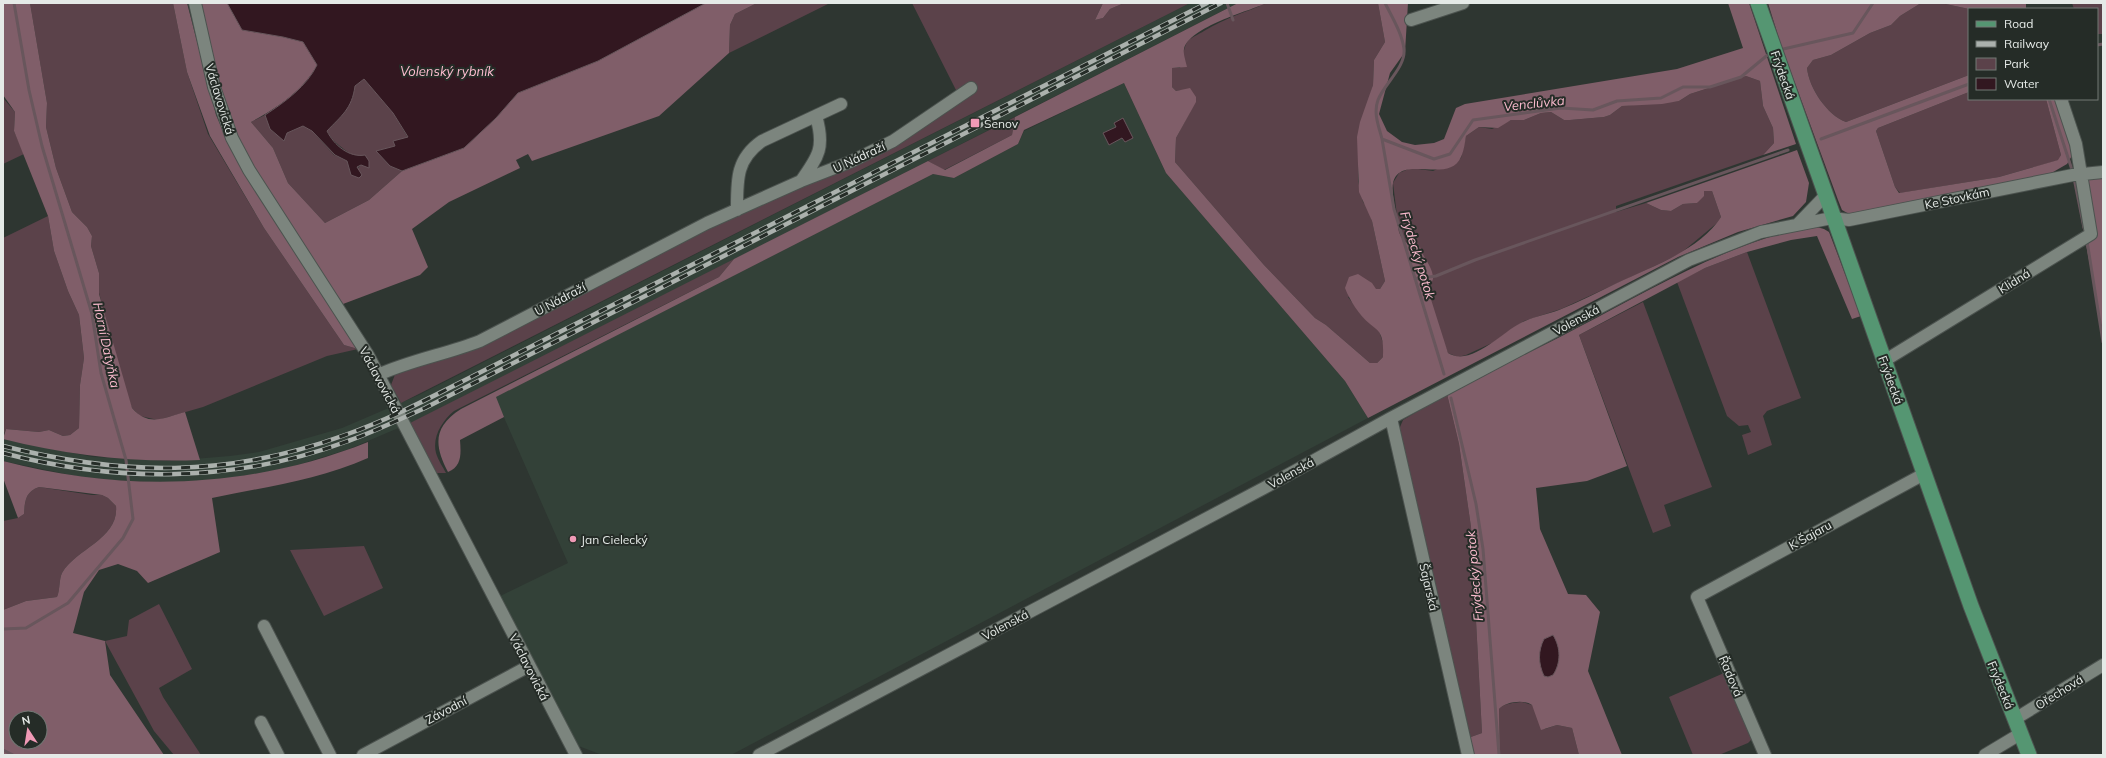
<svg xmlns="http://www.w3.org/2000/svg" width="2106" height="758" font-family="Mulish,sans-serif">
  <style>
    .built { fill: #334138 }
    .green { fill: #5b424a }
    .forest { fill: #805e69; fill-rule: evenodd }
    .water { fill: #321720; stroke: #68565c }
    .lines { fill: none; stroke-linecap: round; stroke-linejoin: round }
    .stream { stroke: #68565c; stroke-width: 3 }
    .minor-casing { stroke: #4c534f; stroke-width: 14 }
    .major-casing { stroke: #4c534f; stroke-width: 17 }
    .minor { stroke: #7c857e; stroke-width: 12 }
    .major { stroke: #559672; stroke-width: 15 }
    .rail-casing { stroke: #abb1ad; stroke-width: 4.5 }
    .rail { stroke: #252c27; stroke-width: 3; stroke-dasharray: 9; stroke-linecap: butt }
    .poi-dot { fill: #f09ab6; stroke: #252c27; stroke-width: 1.5 }
    .labels { text-anchor: middle; dominant-baseline: central; stroke-width: 4; stroke-linejoin: round; paint-order: stroke }
    .street-label { font-size: 12px; fill: #e5eae7; stroke: #252c27 }
    .poi-label { font-size: 12px; fill: #e5eae7; stroke: #252c27; text-anchor: start }
    .water-label { font-size: 13px; font-style: italic; fill: #fcbccf; stroke: #252c27 }
  </style>
  <rect width="100%" height="100%" fill="#2e3631"/>
  <!-- built -->
  <path class="built" d="M1190,3H1238L429,415L349,449L291,467L263,473L202,482L169,483L90,479L3,461V439L93,457L169,461L230,456L259,452L342,428L419,395Z
    M1124,83L1166,173L1345,381L1368,418L731,755H602L576,745L498,597L568,563L495,397L933,174L954,178L1018,144L1024,131Z"/>
  <!-- green -->
  <path class="green" d="M30,3H173L187,72L208,134L264,228L344,345L358,349L327,356L203,407L158,420L140,416L132,408L128,399L99,293V273L91,246L92,236L87,227L72,212L56,168L46,127L47,103Z
    M757,3H830L729,53L730,25L735,14Z
    M912,3H1103L1095,20L1103,18L1110,9L1124,3H1190L401,403L391,385L396,372L475,348L700,229L870,156L957,92Z
    M1267,3H1378L1385,42L1374,60L1373,85L1368,103L1358,168V181L1363,202L1368,208L1372,221L1385,281L1380,289L1348,297L1363,317L1379,331L1384,346L1383,357L1377,363H1370L1326,325L1315,318L1264,265L1175,162L1176,138L1190,112L1182,90L1176,91L1172,87V68H1180C1183,60 1183,47 1188,41C1192,37 1199,34 1204,31C1227,17 1244,13 1267,3Z
    M1921,3H1941L1969,9V75L1846,122C1827,115 1809,88 1807,68L1813,60L1831,55L1870,33L1891,25L1900,16Z
    M2072,3H2103V34H2097V9H2074Z
    M1746,76L1760,81L1763,106L1773,128L1774,143L1763,155L1616,206V212L1646,203L1661,210L1671,211L1683,204L1697,203L1704,191H1712L1721,217L1717,223L1681,253L1659,264L1561,309L1524,321L1492,343L1466,355L1458,357L1448,353C1442,336 1425,301 1429,285L1413,245H1408L1402,239L1399,232L1393,183L1399,173L1411,168L1433,171L1461,158L1466,136L1479,127L1492,129L1511,120H1524L1541,113L1551,112L1564,120H1570L1604,117L1610,115L1622,106L1679,101L1690,94Z
    M364,79L393,113L408,138L393,141L395,146L376,151L390,166L402,171L369,200L325,223L288,183L273,148L251,122L265,115L270,129L284,141L287,133L303,126L312,131L334,155L347,161L351,175L361,165L368,167C355,154 337,149 327,131C341,117 352,107 355,86Z
    M1969,92V99H2046L2061,155L2059,160L1999,177L1900,193L1895,187L1876,131L1878,128Z
    M3,99H4L15,112L14,131L24,154L3,164Z
    M1015,117L1012,135L944,170L928,161Z
    M48,216L54,251L68,291L79,315L80,324L84,358L80,385L79,428L70,435L63,436L49,430L39,432L6,429L3,436V238Z
    M1747,252L1801,398L1767,411L1763,416L1772,445L1748,455L1742,435L1751,432L1748,425L1739,426L1727,416L1677,282L1705,268Z
    M734,259L719,277L454,411C442,421 432,437 436,453C438,460 443,467 446,473H435L410,423Z
    M1643,302L1712,487L1664,505L1671,526L1653,533L1579,335Z
    M1447,394L1459,444L1471,527L1482,733L1468,738L1399,434L1400,427L1403,420Z
    M39,487L92,495H102L108,498L116,506C119,539 77,548 62,573C59,579 60,590 57,597L26,601L3,610V521L18,518L24,514C25,501 25,492 39,487Z
    M364,546L383,588L324,616L290,550Z
    M159,604L192,669L159,688L163,697L201,755H174L154,731L105,641L127,636L129,620Z
    M1724,673L1752,739L1748,743L1719,755H1693L1669,697Z
    M1522,702L1532,705L1545,729L1557,725L1572,728L1579,755H1500L1499,709C1504,703 1514,703 1522,702Z"/>
  <!-- forest -->
  <path class="forest" d="M3,3H30L47,103L46,127L56,168L72,212L87,227L92,236L91,246L99,273V294L132,408C149,427 163,418 185,412L200,460C133,463 68,455 3,439L6,429L39,432L49,430L63,436L70,435L79,428L80,385L84,358L79,315L68,291L54,251L48,216L14,131L15,112L3,95Z
    M173,3H187L216,115L228,142L265,206L358,349L344,345L264,228L210,136L187,72Z
    M200,3H227L242,30L283,37L303,42L317,65C304,90 277,108 251,122L273,148L288,183L325,223L369,200L402,171L464,148L496,118L518,93L598,61L706,3H757L735,14L730,25L729,53L659,116L532,161L528,154L516,160L520,168L449,202L412,229L428,267L420,275L343,304C306,248 264,193 234,132C217,97 209,42 200,3Z
    M1103,3H1124L1110,9L1103,18L1095,20Z
    M1238,3H1267C1249,11 1189,27 1184,49C1183,54 1186,62 1187,67L1172,68V87L1176,91L1190,88L1196,97V102L1176,138L1175,162L1264,265L1315,318L1326,325L1370,363H1377L1383,357C1383,349 1384,340 1379,332C1377,329 1373,327 1370,324C1359,315 1350,301 1345,288L1349,277L1358,274L1372,283L1376,289H1380L1385,281L1372,221L1359,192L1357,137L1360,122L1373,85L1374,60L1385,42L1378,3H1408L1405,52L1390,73L1379,114L1387,131L1402,142L1415,145L1434,143L1444,139L1456,108L1465,104L1677,69L1743,48L1728,3H1749L1796,144L1763,155L1774,143L1773,128L1763,106L1760,81L1746,76L1690,94L1679,101L1662,104L1622,106L1610,115L1604,117L1570,120H1564L1551,112L1541,113L1524,120H1511L1498,128L1479,127L1466,136C1465,142 1464,151 1461,157C1449,185 1400,153 1393,183C1391,193 1397,220 1399,232C1404,245 1409,243 1420,247C1423,258 1433,267 1433,278C1433,282 1429,285 1428,290L1448,353C1472,368 1504,329 1525,321C1536,316 1548,314 1559,310C1579,302 1598,292 1617,283C1651,267 1700,250 1721,217L1712,191H1704V196L1697,203L1683,204L1671,211L1661,210L1646,203L1797,150L1809,183L1806,202L1793,216L1738,232L1678,257L1368,418L1345,381L1166,173L1124,83L1024,130L1018,144L954,178L933,174L496,397L504,417L460,440C461,454 462,466 448,472C434,445 433,427 461,409L719,277L734,259L928,161L945,170L1012,135L1015,117Z
    M1768,3H1921L1900,16L1891,25L1870,33L1831,55L1813,60L1807,68C1809,88 1827,115 1846,122L1969,75V92L1878,128L1876,131L1895,187L1899,193L1999,177L2058,160L2061,155L2046,99H2057L2073,154L2067,164L2048,175L1849,214L1842,210L1838,200L1781,45Z
    M1941,3H2026V9H1969Z
    M2088,179H2103V334L2074,181Z
    M1813,226L1824,229L1829,232L1861,316L1852,319L1817,236L1791,240L1747,252L1705,268L1579,335L1627,466L1587,481L1536,488L1540,529L1568,594L1586,595L1600,612L1588,671L1622,755H1579L1572,728L1557,725L1541,730L1532,705C1524,699 1505,702 1499,709L1500,755H1472L1468,738L1482,733L1471,527L1459,444L1447,394C1490,370 1534,351 1577,328C1656,287 1725,244 1813,226Z
    M368,442V458C318,480 265,487 212,498L220,552L148,583L137,571L118,564L99,570L84,592L73,633L105,641L110,675L164,755H3V610L26,601L57,597C60,590 59,579 62,573C77,548 119,539 116,506L108,498L102,495L39,487C25,492 25,501 24,514L18,518L3,478V461C125,493 250,489 368,442ZM16,718H40V742H16Z"/>
  <!-- water -->
  <path class="water" d="M227,3H706L598,61L518,93L496,118L464,148L402,171L390,166L376,151L395,146L393,141L408,137L393,113L364,79L355,86C352,109 341,116 327,131C334,145 349,158 365,155L369,161V168L361,165L357,167L362,175L359,178L351,175L347,161L335,155L312,131L303,126L287,133L284,141L270,129L265,115C285,102 307,86 317,65L303,42L283,37L242,30Z
    M1123,118L1133,138L1125,142L1122,138L1109,145L1103,133L1116,127L1114,123Z
    M1553,635C1561,648 1561,663 1553,675L1548,677L1544,676C1538,663 1538,651 1544,639Z"/>
  <g class="lines">
    <!-- stream -->
    <path class="stream" d="M1227,3L1233,20
      M1385,3C1392,17 1402,33 1404,49C1406,67 1384,84 1378,100C1373,113 1379,127 1382,139L1434,159L1450,154L1473,120L1561,108L1593,110L1617,101L1661,98L1683,87H1710L1741,77L1770,53
      M2097,45L2103,44
      M1779,50L1853,33L1873,3
      M2049,99L2073,173
      M1382,139L1394,209L1444,374
      M1821,139L1969,84
      M2074,178L2084,228
      M2087,241L2103,342
      M1415,279L1436,276L1475,260L1788,150
      M1451,398L1476,504L1483,549L1499,755
      M3,629L26,628L68,603L123,538L133,519L126,460L101,373L92,314L42,146L29,90L14,3
      M3,750L13,755"/>
    <!-- minor casing -->
    <g class="minor-casing">
      <path id="minor" d="M195,3L214,87L232,138L249,170L368,355L576,755
        M1411,20L1463,3
        M801,181C819,156 825,147 816,116
        M737,210C737,180 736,159 762,141L841,104
        M1797,225L1825,196
        M1884,361L2091,234L2076,144L2061,99
        M378,375C411,360 447,354 480,341L707,223L801,181L850,162L893,141L971,88
        M1391,418L1468,755
        M264,626L330,755
        M2015,719L2103,665
        M261,722L278,755
        M363,755L529,666
        M759,755L1264,488L1391,418L1689,260L1761,232L1832,218L1849,220L2073,175L2103,172
        M1765,755L1697,597L1924,474
        M1985,755L2020,734"/>
    </g>
    <!-- major casing -->
    <g class="major-casing">
      <path id="major" d="M1758,3L1971,606L2029,755"/>
    </g>
    <!-- minor -->
    <use href="#minor" class="minor"/>
    <!-- major -->
    <use href="#major" class="major"/>
    <!-- rail casing -->
    <g class="rail-casing">
      <path id="rail" d="M3,446C123,476 227,478 345,435C391,419 435,395 479,373L1207,3
        M3,453C117,483 236,483 348,441C374,432 400,419 425,408L1221,3"/>
    </g>
    <!-- rail -->
    <use href="#rail" class="rail"/>
  </g>
  <!-- markers -->
  <g class="poi-dot">
    <rect x="970" y="118" width="10" height="10" rx="2"/>
    <circle cx="573" cy="539" r="4"/>
  </g>
  <g class="labels">
    <!-- street labels -->
    <g class="street-label">
      <text transform="translate(1783 75) rotate(71)">Frýdecká</text>
      <text transform="translate(220 99) rotate(73)">Václavovická</text>
      <text transform="translate(859 157) rotate(-25)">U Nádraží</text>
      <text transform="translate(1957 198) rotate(-12)">Ke Stovkám</text>
      <text transform="translate(2014 281) rotate(-32)">Klidná</text>
      <text transform="translate(560 299) rotate(-28)">U Nádraží</text>
      <text transform="translate(1576 320) rotate(-28)">Volenská</text>
      <text transform="translate(380 380) rotate(62)">Václavovická</text>
      <text transform="translate(1891 380) rotate(70)">Frýdecká</text>
      <text transform="translate(1291 473) rotate(-29)">Volenská</text>
      <text transform="translate(1810 535) rotate(-29)">K Šajaru</text>
      <text transform="translate(1429 587) rotate(77)">Šajarská</text>
      <text transform="translate(1005 625) rotate(-28)">Volenská</text>
      <text transform="translate(529 667) rotate(63)">Václavovická</text>
      <text transform="translate(1731 676) rotate(67)">Řadová</text>
      <text transform="translate(2001 685) rotate(68)">Frýdecká</text>
      <text transform="translate(2059 692) rotate(-32)">Ořechová</text>
      <text transform="translate(446 710) rotate(-28)">Závodní</text>
    </g>
    <!-- poi labels -->
    <g class="poi-label">
      <text x="984" y="123">Šenov</text>
      <text x="581" y="539">Jan Cielecký</text>
    </g>
    <!-- water labels -->
    <g class="water-label">
      <text x="447" y="71">Volenský rybník</text>
      <text transform="translate(1534 103) rotate(-6)">Venclůvka</text>
      <text transform="translate(1418 255) rotate(73)">Frýdecký potok</text>
      <text transform="translate(107 345) rotate(78)">Horní Datyňka</text>
      <text transform="translate(1474 576) rotate(-95)">Frýdecký potok</text>
    </g>
  </g>
  <!-- border -->
  <rect width="2106" height="758" fill="none" stroke="#e5eae7" stroke-width="8"/>
  <!-- legend -->
  <rect x="1968" y="8" width="130" height="92" fill="#252c27" stroke="#727874"/>
  <rect x="1976" y="21" width="20" height="6" fill="#559672" stroke="#727874"/>
  <text x="2004" y="28" font-size="12" fill="#e5eae7">Road</text>
  <rect x="1976" y="41" width="20" height="6" fill="#abb1ad" stroke="#727874"/>
  <text x="2004" y="48" font-size="12" fill="#e5eae7">Railway</text>
  <rect x="1976" y="58" width="20" height="12" fill="#5b424a" stroke="#727874"/>
  <text x="2004" y="68" font-size="12" fill="#e5eae7">Park</text>
  <rect x="1976" y="78" width="20" height="12" fill="#321720" stroke="#727874"/>
  <text x="2004" y="88" font-size="12" fill="#e5eae7">Water</text>
  <!-- north arrow -->
  <g transform="translate(28 730) rotate(348)"><circle r="19" fill="#252c27" stroke="#727874"/>
  <path d="M0-3L7 15L0 10L-7 15Z" fill="#f09ab6"/>
  <text y="-6" font-size="11" font-weight="bold" text-anchor="middle" fill="#e5eae7">N</text>
  </g>
</svg>
